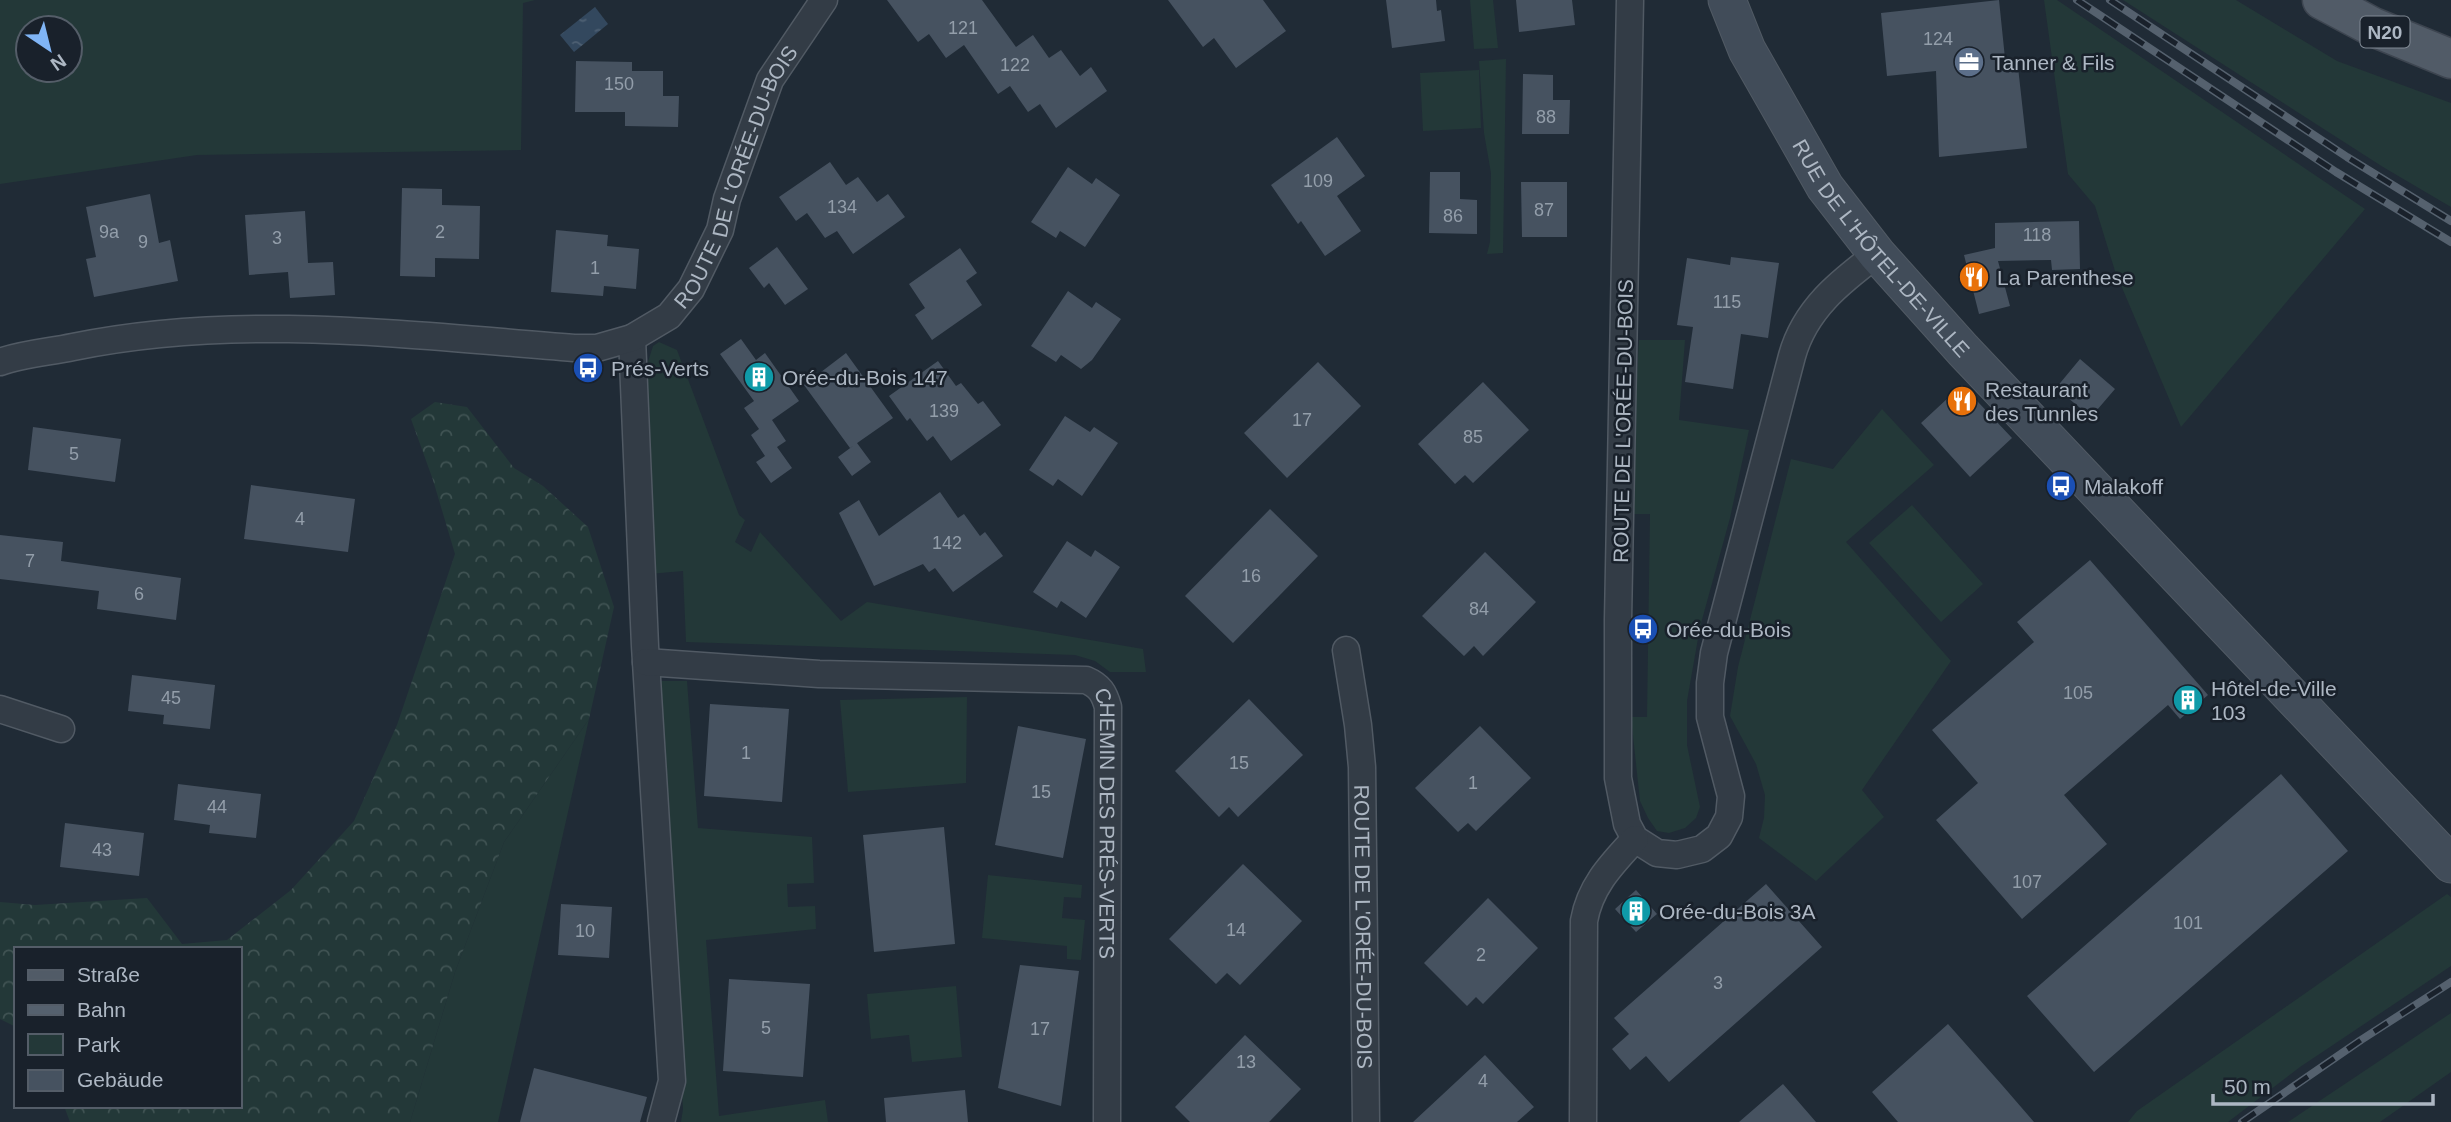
<svg xmlns="http://www.w3.org/2000/svg" width="2451" height="1122" font-family="Arial,sans-serif">
  <style>
    .green { fill: #233838; fill-rule: evenodd }
    .forest { fill: url(#forest-crowns) }
    .water { fill: url(#water-ripples) }
    .building { fill: #465260 }
    .lines { fill: none; stroke-linecap: round; stroke-linejoin: round }
    .street-casing { stroke: #515a64; stroke-width: 29 }
    .secondary-casing { stroke: #515a64; stroke-width: 39 }
    .primary-casing { stroke: #3d4550; stroke-width: 41 }
    .street { stroke: #333c46; stroke-width: 26 }
    .secondary { stroke: #414c59; stroke-width: 37 }
    .primary { stroke: #515b67; stroke-width: 38 }
    .rail-casing { stroke: #55616e; stroke-width: 8 }
    .rail { stroke: #19212b; stroke-width: 5; stroke-dasharray: 16; stroke-linecap: butt }
    .labels { text-anchor: middle; dominant-baseline: central; stroke-width: 5; stroke-linejoin: round; paint-order: stroke }
    .number-label { font-size: 18px; fill: #939eaa }
    .shield { fill: #19212b; stroke: #818a95; stroke-width: 2 }
    .shield-label { font-size: 19px; font-weight: bold; fill: #adb7c3 }
    .poi-label { font-size: 21px; fill: #adb7c3; stroke: #19212b; text-anchor: start }
    .street-label { font-size: 21px; fill: #adb7c3; stroke: #19212b }
  </style>
  <defs>
    <pattern id="forest-crowns" width="20" height="18" patternUnits="userSpaceOnUse" patternTransform="scale(1.75)"><rect width="20" height="18" fill="#233838"/><path d="M2 6a3 3 0 1 1 6 0M12 15a3 3 0 1 1 6 0" fill="none" stroke="#405353"/></pattern>
    <pattern id="water-ripples" width="26" height="14" patternUnits="userSpaceOnUse" patternTransform="scale(1.75)"><rect width="26" height="14" fill="#33485e"/><path d="M2 4q2-2 4 0t4 0M15 11q2-2 4 0t4 0" fill="none" stroke="#4e6073"/></pattern>
  </defs>
  <rect width="100%" height="100%" fill="#202b36"/>
  <!-- green -->
  <path class="green" d="M0,0H535L523,3L521,150L197,155L0,184ZM28,28H70V70H28Z
    M1470,0H1493L1498,48L1474,49Z
    M2044,0H2057L2365,209L2181,427L2115,271L2095,206L2068,174Z
    M2123,0H2236L2337,61L2451,103V207L2383,167Z
    M1506,59L1503,253L1487,254L1490,242L1491,173L1484,133L1479,61Z
    M1479,70L1481,128L1423,131L1420,73Z
    M1639,340H1685L1679,420L1749,430L1730,518L1700,627L1687,701V745L1700,807L1696,818L1685,828L1669,833L1657,831L1648,818L1640,801L1631,717H1647L1650,514H1629Z
    M659,342L677,350L739,515L745,520L735,542L751,552L760,532L841,621L867,602L1143,649L1146,672H1110L1095,661L1075,655L686,642L683,571L649,574L646,368L653,346Z
    M1882,409L1934,465L1846,542L1951,661L1862,790L1884,817L1816,881L1759,838L1764,818L1765,795L1756,764L1730,716L1738,667L1791,459L1833,469Z
    M1912,505L1983,584L1941,622L1869,543Z
    M657,681H687L698,828L812,837L814,883L787,884L788,907L815,906L816,929L706,940L719,1116L825,1100L828,1122H681L683,1109Z
    M967,697L966,783L848,792L840,700Z
    M589,719L498,1122H410L455,972L504,842Z
    M988,875L1082,885L1081,898L1064,897L1062,918L1085,920L1081,960L1067,959V946L982,938Z
    M2447,894L2451,897V966L2300,1067L2228,1122H2128L2137,1111Z
    M956,986L962,1057L912,1062L909,1035L871,1039L867,994Z
    M2451,1013V1072L2380,1122H2288Z"/>
  <!-- forest -->
  <path class="forest" d="M435,402L467,407L514,468L543,486L588,527L614,607L589,719L504,842L455,972L410,1122H70L64,1106H240V949H16V1027L0,1019V902L35,905L147,898L182,944L227,940L291,890L354,821L397,725L455,554L433,480L411,419Z"/>
  <!-- water -->
  <path class="water" d="M595,7L608,24L574,52L560,35Z"/>
  <!-- building -->
  <path class="building" d="M887,0H982L1016,47L1033,35L1049,58L1061,50L1080,76L1091,67L1107,91L1056,128L1040,104L1028,112L1010,86L998,94L964,45L946,58L929,34L918,42Z
    M1168,0H1263L1286,31L1236,68L1214,38L1203,47Z
    M1386,0H1436L1437,11L1441,10L1445,41L1392,48Z
    M1516,0H1572L1575,25L1519,32Z
    M1999,0L2006,68L2018,67L2027,148L1939,157L1936,71L1887,76L1881,13Z
    M576,61L632,62V71H663V96H679L678,127L625,126V112H575Z
    M1523,74L1553,75V100H1570L1569,134H1522Z
    M1337,137L1365,176L1337,196L1361,231L1325,256L1301,221L1298,224L1271,185Z
    M830,162L846,185L858,177L877,202L888,194L905,217L853,254L837,231L825,238L807,213L796,221L779,197Z
    M1068,167L1092,184L1096,178L1120,195L1085,247L1060,231L1056,238L1031,222Z
    M1430,172H1460V199L1477,200V234L1429,233Z
    M1521,182H1567V237H1522Z
    M402,188L442,189V205L480,206L479,259L435,258V277L400,276Z
    M150,194L159,243L170,240L178,281L94,297L86,259L96,257L86,207Z
    M305,211L308,263L333,262L335,295L290,298L288,272L249,275L245,215Z
    M2079,221L2080,269L2052,270L2051,260L1998,261L2010,306L1979,314L1964,255L1995,248V223Z
    M556,230L608,235L607,246L639,249L636,289L604,286L603,296L551,292Z
    M777,247L808,289L785,305L769,283L764,288L749,268Z
    M960,248L977,273L966,281L982,305L932,340L915,315L925,308L909,284Z
    M1731,257L1779,263L1768,338L1741,334L1733,389L1685,382L1693,327L1677,325L1687,258L1730,265Z
    M1068,291L1092,308L1096,302L1121,319L1092,360L1081,369L1061,355L1056,362L1031,346Z
    M741,339L756,360L765,353L799,401L772,420L786,441L777,447L792,468L771,483L756,462L765,456L751,435L759,429L744,408L754,401L720,354Z
    M846,353L893,418L850,448L804,385Z
    M2080,359L2115,389L2091,417L2056,388Z
    M938,361L956,386L961,383L978,404L983,401L1001,425L951,461L933,436L927,441L910,418L907,421L889,396Z
    M1318,362L1361,406L1287,478L1244,433Z
    M1483,382L1529,430L1473,483L1465,475L1455,484L1418,444Z
    M1962,385L2012,438L1970,477L1921,423Z
    M1065,416L1090,432L1094,427L1118,443L1082,496L1058,479L1053,486L1029,470Z
    M33,427L121,439L115,482L28,470Z
    M857,443L871,462L852,476L838,457Z
    M251,485L355,499L348,552L244,539Z
    M940,492L958,518L964,514L980,536L985,532L1003,556L953,592L935,568L929,572L923,564L874,586L839,513L859,500L879,536Z
    M1270,509L1318,556L1233,643L1185,596Z
    M0,535L63,542L61,561L181,578L176,620L97,609L99,591L0,579Z
    M1067,541L1091,557L1095,550L1120,567L1086,618L1061,601L1057,608L1033,592Z
    M1485,552L1536,602L1483,656L1474,646L1464,656L1422,616Z
    M2090,560L2208,695L2180,719L2168,705L2064,795L2107,844L2022,919L1936,820L1978,783L1932,730L2034,642L2017,622Z
    M132,675L215,685L210,729L163,724L164,715L128,711Z
    M1249,699L1303,755L1238,817L1229,807L1219,817L1175,771Z
    M710,704L789,709L782,802L704,796Z
    M1018,726L1086,739L1063,858L995,845Z
    M1480,726L1531,778L1476,831L1468,823L1458,832L1415,788Z
    M2281,774L2348,851L2094,1072L2027,996Z
    M178,784L261,794L256,838L209,833L210,825L174,820Z
    M65,823L144,833L139,876L60,867Z
    M944,827L955,944L874,952L863,835Z
    M1243,864L1302,921L1240,985L1227,973L1216,984L1169,939Z
    M1766,884L1822,947L1669,1082L1646,1056L1630,1070L1612,1049L1629,1034L1614,1018Z
    M1636,890L1657,914L1636,932L1615,909Z
    M1488,898L1538,948L1483,1004L1476,997L1467,1006L1424,963Z
    M561,904L612,907L609,958L558,955Z
    M1020,965L1079,971L1061,1106L998,1088Z
    M729,979L810,984L803,1077L723,1071Z
    M1948,1024L2002,1085L2034,1122H1898L1872,1092Z
    M1245,1035L1301,1089L1269,1122H1190L1175,1107Z
    M1485,1055L1534,1107L1517,1122H1413Z
    M534,1068L647,1097L640,1122H520Z
    M1783,1084L1816,1122H1739Z
    M965,1090L968,1122H886L884,1098Z"/>
  <g class="lines">
    <!-- street casing -->
    <g class="street-casing">
      <g id="street">
        <path d="M1630,0L1618,620V778L1627,824L1635,839L1657,853L1677,855L1702,849L1719,836L1729,817L1731,796L1710,717V683L1714,653L1792,356C1805,309 1840,282 1877,254"/>
        <path d="M632,338L645,646L672,1081L661,1122"/>
        <path id="s1" d="M0,362C22,354 49,352 73,347C239,313 407,335 574,348H597L632,338L669,316L691,289L720,230L727,199L770,80L824,0"/>
        <path id="s2" d="M1346,650L1358,725L1362,767L1366,1122"/>
        <path id="s3" d="M646,662L819,674L1086,680C1100,686 1104,693 1108,707L1107,1122"/>
        <path d="M0,709L61,729"/>
        <path d="M1583,1122L1584,921C1590,886 1612,864 1635,839"/>
      </g>
    </g>
    <!-- secondary casing -->
    <g class="secondary-casing">
      <g id="secondary">
        <path id="s4" d="M1727,0L1747,50L1825,187L1877,254L1963,350L2451,864"/>
      </g>
    </g>
    <!-- primary casing -->
    <g class="primary-casing">
      <path id="primary" d="M2322,0L2373,27L2451,59"/>
    </g>
    <!-- street -->
    <use href="#street" class="street"/>
    <!-- secondary -->
    <use href="#secondary" class="secondary"/>
    <!-- primary -->
    <use href="#primary" class="primary"/>
    <!-- rail casing -->
    <g class="rail-casing">
      <path id="rail" d="M2077,0L2336,172L2451,242
        M2110,0L2347,157L2451,221
        M2242,1122L2361,1040L2451,982"/>
    </g>
    <!-- rail -->
    <use href="#rail" class="rail"/>
  </g>
  <!-- icons -->
  <defs>
    <g id="office-disc" transform="scale(1.575)"><circle r="9.5" fill="#5c6f8a" stroke="#19212b"/><path d="M-6-3h4V-5.5h4V-3h4V5H-6ZM-1-4.5V-3h2v-1.5ZM-6 0V1H6V0Z" fill="#fff"/></g>
    <g id="restaurant-disc" transform="scale(1.575)"><circle r="9.5" fill="#e8710a" stroke="#19212b"/><path d="M-5-6h1v4h1v-4h1v4h1v-4h1v5L-1.5 .5V6h-2V.5L-5-1ZM5-6V6H3V1.5H1.5Q1.5-4 5-6Z" fill="#fff"/></g>
    <g id="bus-disc" transform="scale(1.575)"><circle r="9.5" fill="#1a4fb4" stroke="#19212b"/><path d="M-5-6H5V4H4V6H2V4H-2V6H-4V4H-5ZM-3.5-4V0h7V-4ZM-3.5 1.2v1.5H-2V1.2ZM2 1.2v1.5H3.5V1.2Z" fill="#fff"/></g>
    <g id="building-disc" transform="scale(1.575)"><circle r="9.5" fill="#0f9aa8" stroke="#19212b"/><path d="M-4-6H4V6H1V3H-1V6H-4ZM-2.5-4.3h1.7v1.8h-1.7ZM.8-4.3h1.7v1.8H.8ZM-2.5-1h1.7V.8h-1.7ZM.8-1h1.7V.8H.8Z" fill="#fff"/></g>
  </defs>
  <g fill-rule="evenodd">
    <use href="#office-disc" x="1969" y="62"/>
    <use href="#restaurant-disc" x="1974" y="277"/>
    <use href="#bus-disc" x="588" y="368"/>
    <use href="#building-disc" x="759" y="377"/>
    <use href="#restaurant-disc" x="1962" y="401"/>
    <use href="#bus-disc" x="2061" y="486"/>
    <use href="#bus-disc" x="1643" y="629"/>
    <use href="#building-disc" x="2188" y="700"/>
    <use href="#building-disc" x="1636" y="911"/>
  </g>
  <g class="labels">
    <!-- number labels -->
    <g class="number-label">
      <text x="963" y="28">121</text>
      <text x="1938" y="39">124</text>
      <text x="1015" y="65">122</text>
      <text x="619" y="84">150</text>
      <text x="1546" y="117">88</text>
      <text x="1318" y="181">109</text>
      <text x="842" y="207">134</text>
      <text x="1544" y="210">87</text>
      <text x="1453" y="216">86</text>
      <text x="109" y="232">9a</text>
      <text x="440" y="232">2</text>
      <text x="2037" y="235">118</text>
      <text x="277" y="238">3</text>
      <text x="143" y="242">9</text>
      <text x="595" y="268">1</text>
      <text x="1727" y="302">115</text>
      <text x="944" y="411">139</text>
      <text x="1302" y="420">17</text>
      <text x="1473" y="437">85</text>
      <text x="74" y="454">5</text>
      <text x="300" y="519">4</text>
      <text x="947" y="543">142</text>
      <text x="30" y="561">7</text>
      <text x="1251" y="576">16</text>
      <text x="139" y="594">6</text>
      <text x="1479" y="609">84</text>
      <text x="2078" y="693">105</text>
      <text x="171" y="698">45</text>
      <text x="746" y="753">1</text>
      <text x="1239" y="763">15</text>
      <text x="1473" y="783">1</text>
      <text x="1041" y="792">15</text>
      <text x="217" y="807">44</text>
      <text x="102" y="850">43</text>
      <text x="2027" y="882">107</text>
      <text x="2188" y="923">101</text>
      <text x="1236" y="930">14</text>
      <text x="585" y="931">10</text>
      <text x="1481" y="955">2</text>
      <text x="1718" y="983">3</text>
      <text x="766" y="1028">5</text>
      <text x="1040" y="1029">17</text>
      <text x="1246" y="1062">13</text>
      <text x="1483" y="1081">4</text>
    </g>
    <!-- shield labels -->
    <rect class="shield" x="2360.5" y="16.5" width="49" height="31" rx="5"/>
    <g class="shield-label">
      <text x="2385" y="32">N20</text>
    </g>
    <!-- poi labels -->
    <g class="poi-label">
      <text x="1992" y="62">Tanner &amp; Fils</text>
      <text x="1997" y="277">La Parenthese</text>
      <text x="611" y="368">Prés-Verts</text>
      <text x="782" y="377">Orée-du-Bois 147</text>
      <text x="1985" y="389">Restaurant<tspan x="1985" dy="24">des Tunnles</tspan></text>
      <text x="2084" y="486">Malakoff</text>
      <text x="1666" y="629">Orée-du-Bois</text>
      <text x="2211" y="688">Hôtel-de-Ville<tspan x="2211" dy="24">103</tspan></text>
      <text x="1659" y="911">Orée-du-Bois 3A</text>
    </g>
    <!-- street labels -->
    <g class="street-label">
      <text stroke="none"><textPath href="#s1" startOffset="836">ROUTE DE L'ORÉE-DU-BOIS</textPath></text>
      <text stroke="none"><textPath href="#s4" startOffset="294">RUE DE L'HÔTEL-DE-VILLE</textPath></text>
      <text transform="translate(1623 421) rotate(-89)">ROUTE DE L'ORÉE-DU-BOIS</text>
      <text stroke="none"><textPath href="#s3" startOffset="593">CHEMIN DES PRÉS-VERTS</textPath></text>
      <text stroke="none"><textPath href="#s2" startOffset="278">ROUTE DE L'ORÉE-DU-BOIS</textPath></text>
    </g>
  </g>
  <!-- legend -->
  <rect x="14" y="947" width="228" height="161" fill="#19212b" stroke="#545d68" stroke-width="2"/>
  <rect x="28" y="970" width="35" height="10" fill="#515b67" stroke="#545d68" stroke-width="2"/>
  <text x="77" y="982" font-size="21" fill="#adb7c3">Straße</text>
  <rect x="28" y="1005" width="35" height="10" fill="#55616e" stroke="#545d68" stroke-width="2"/>
  <text x="77" y="1017" font-size="21" fill="#adb7c3">Bahn</text>
  <rect x="28" y="1034" width="35" height="21" fill="#233838" stroke="#545d68" stroke-width="2"/>
  <text x="77" y="1052" font-size="21" fill="#adb7c3">Park</text>
  <rect x="28" y="1070" width="35" height="21" fill="#465260" stroke="#545d68" stroke-width="2"/>
  <text x="77" y="1087" font-size="21" fill="#adb7c3">Gebäude</text>
  <!-- north arrow -->
  <g transform="translate(49 49) rotate(145)"><circle r="33" fill="#19212b" stroke="#545d68" stroke-width="2"/>
  <path d="M0-5L12 26L0 18L-12 26Z" fill="#80b5f6"/>
  <text y="-10" font-size="19" font-weight="bold" text-anchor="middle" fill="#adb7c3">N</text>
  </g>
  <!-- scale -->
  <path d="M2213 1094v10h220v-10" fill="none" stroke="#adb7c3" stroke-width="3.5"/>
  <text x="2224" y="1094" font-size="21" fill="#adb7c3" stroke="#19212b" stroke-width="5" paint-order="stroke">50 m</text>
</svg>
